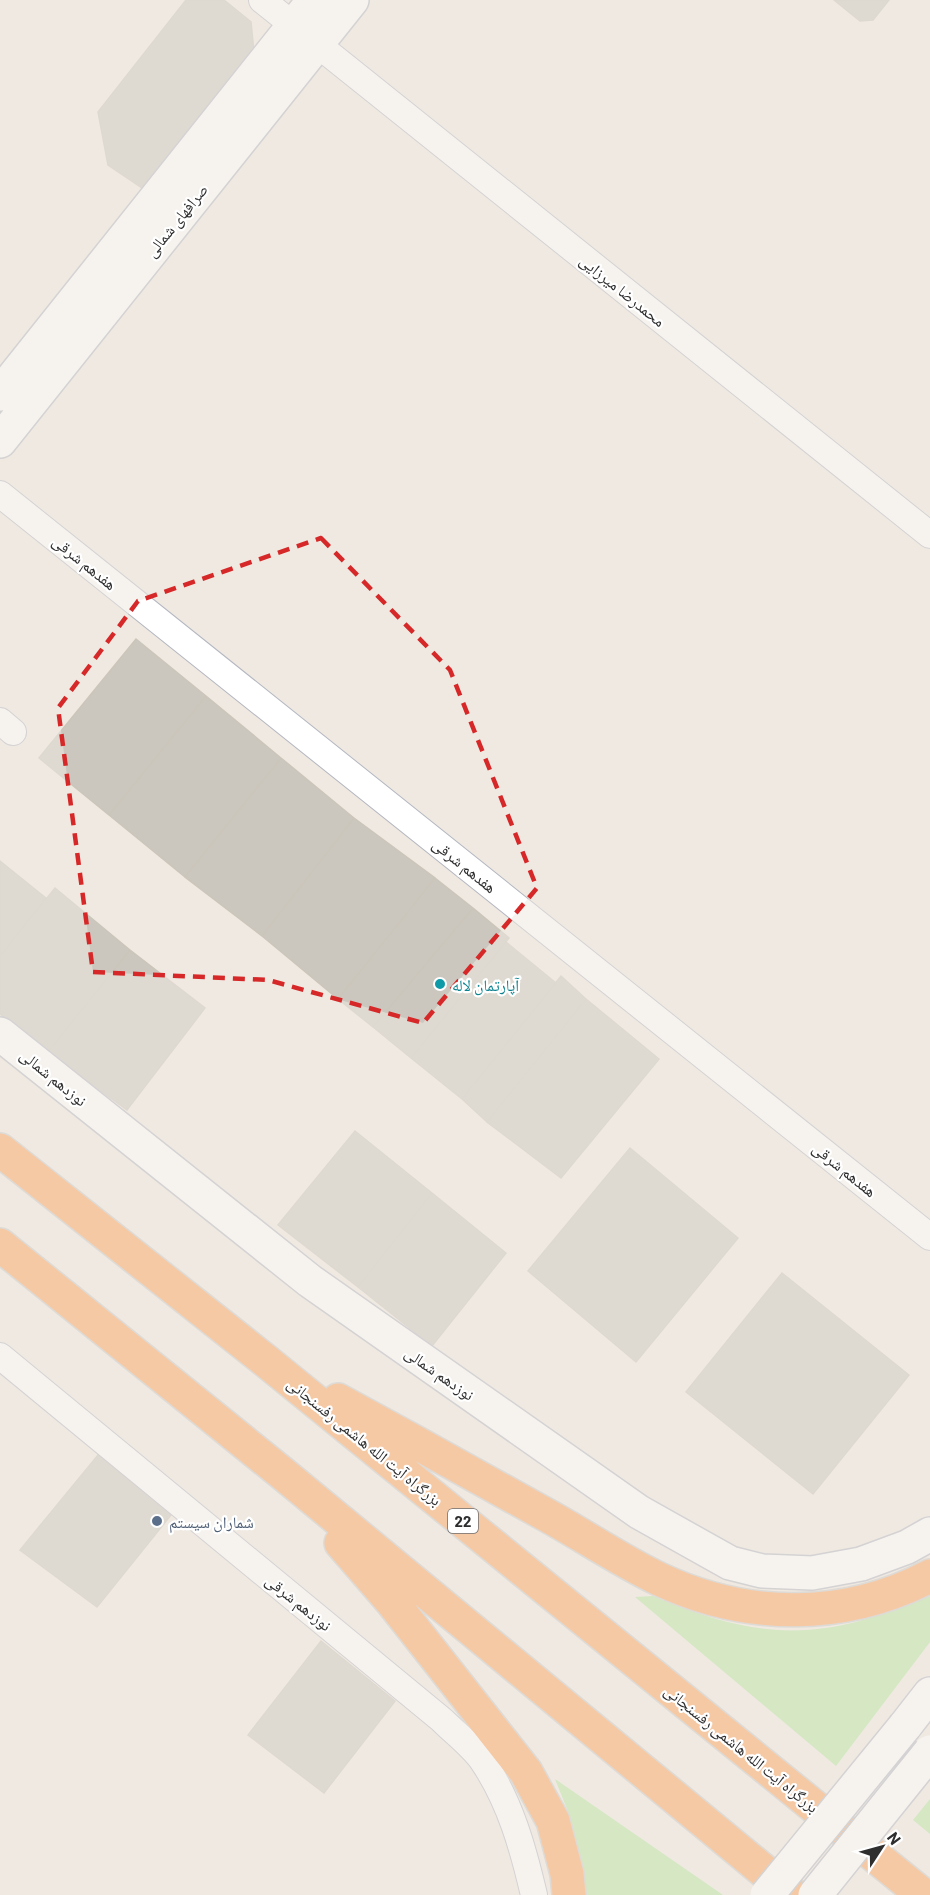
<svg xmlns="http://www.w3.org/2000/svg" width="930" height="1895" font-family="Barlow,'Noto Naskh Arabic',sans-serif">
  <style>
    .green { fill: #b6e59e }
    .building { fill: #cbc7bf; stroke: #cbc5ba; stroke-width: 1.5 }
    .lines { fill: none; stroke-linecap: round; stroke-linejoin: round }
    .street-casing { stroke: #b4b7c1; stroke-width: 28 }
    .secondary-casing { stroke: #b4b7c1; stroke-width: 36 }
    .highway-casing { stroke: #c9c9c9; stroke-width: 36 }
    .street { stroke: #fff; stroke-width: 26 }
    .secondary { stroke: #fff; stroke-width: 33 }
    .highway { stroke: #ffa35c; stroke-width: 33 }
    .secondary-bridge-casing { stroke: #b4b7c1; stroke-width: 36; stroke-linecap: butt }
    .secondary-bridge { stroke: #fff; stroke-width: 33 }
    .marked { fill: none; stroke: #d62828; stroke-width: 4.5; stroke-dasharray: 12 8; stroke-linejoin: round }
    .culture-dot { fill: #0f9aa8; stroke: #fff; stroke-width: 2 }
    .service-dot { fill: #5c6f8a; stroke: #fff; stroke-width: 2 }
    .labels { text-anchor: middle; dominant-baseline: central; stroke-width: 4.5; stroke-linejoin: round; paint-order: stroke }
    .shield { fill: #fff; stroke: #6d6d6d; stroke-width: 1.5 }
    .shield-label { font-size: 15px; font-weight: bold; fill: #2e2e2e }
    .street-label { font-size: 16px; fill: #2e2e2e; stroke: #fff }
    .culture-label { font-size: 16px; fill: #0d838f; stroke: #fff; text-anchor: start }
    .service-label { font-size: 16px; fill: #4e5e75; stroke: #fff; text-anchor: start }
  </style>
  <rect width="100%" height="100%" fill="#efe9e1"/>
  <!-- green -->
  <path class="green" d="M653,1596C763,1642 820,1642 930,1596V1642L836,1766L635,1597Z
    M555,1779L723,1895H586L567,1809Z
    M930,1799V1834L913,1820Z"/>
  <!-- building -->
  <path class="building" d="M186,0H224L251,22L254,52L148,192L108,165L98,112Z
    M834,0H889L873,20L860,21Z
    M136,639L206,696L109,815L39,758Z
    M206,696L281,758L185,877L109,815Z
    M281,758L354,818L262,936L185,877Z
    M354,818L435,878L338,999L262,936Z
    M0,861L46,898L0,956Z
    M435,878L473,908L373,1027L338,999Z
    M55,888L130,950L48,1052L0,1014V956Z
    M473,908L509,938L411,1058L373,1027Z
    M506,942L556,983L462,1099L411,1058Z
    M130,950L205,1008L127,1110L48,1052Z
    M561,976L586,999L487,1122L462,1099Z
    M586,999L659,1059L561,1178L487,1122Z
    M355,1131L432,1193L358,1287L278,1225Z
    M630,1148L738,1238L636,1362L528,1271Z
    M432,1193L506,1253L432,1346L358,1287Z
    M782,1273L909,1375L813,1494L686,1392Z
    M98,1455L171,1515L97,1607L20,1550Z
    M321,1641L395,1701L324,1793L248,1735Z"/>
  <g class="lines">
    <!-- street casing -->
    <g class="street-casing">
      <path id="street" d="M262,0L930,535
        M0,494L930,1237
        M0,721L13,732
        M0,1356L442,1720C455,1733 472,1746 482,1760C510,1801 523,1848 534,1895"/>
    </g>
    <!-- secondary casing -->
    <g class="secondary-casing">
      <path id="secondary" d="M0,394L314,0
        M0,441L352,0
        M0,1034L310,1281L639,1512L730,1563L762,1571L812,1573L861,1564L907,1547L930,1534
        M905,1726L930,1694"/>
    </g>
    <!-- highway casing -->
    <g class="highway-casing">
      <path id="highway" d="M0,1150L266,1361L923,1895
        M0,1245L282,1473L793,1895
        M338,1400C406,1437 473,1474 541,1512C580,1533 619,1560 659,1579C746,1620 844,1621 930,1576
        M341,1543L393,1603L526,1772L553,1821L567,1874L569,1895"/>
    </g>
    <!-- street -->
    <use href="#street" class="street"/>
    <!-- secondary -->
    <use href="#secondary" class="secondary"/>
    <!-- highway -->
    <use href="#highway" class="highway"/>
    <!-- secondary-bridge casing -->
    <g class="secondary-bridge-casing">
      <path id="secondary-bridge" d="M767,1895L905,1726
        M815,1895L930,1752"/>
    </g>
    <!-- secondary-bridge -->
    <use href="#secondary-bridge" class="secondary-bridge"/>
  </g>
  <!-- marked area -->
  <path d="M0 0H930V1895H0ZM321,538L450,670L537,888L423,1023L268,980L93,972L58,708L138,601Z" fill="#efe9e1" fill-opacity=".55" fill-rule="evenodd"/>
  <path class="marked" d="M321,538L450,670L537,888L423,1023L268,980L93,972L58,708L138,601Z"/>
  <!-- markers -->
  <circle class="culture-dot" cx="440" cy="984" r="6"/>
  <circle class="service-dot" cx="157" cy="1521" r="6"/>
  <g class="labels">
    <!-- shield labels -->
    <rect class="shield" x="448" y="1509" width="30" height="24" rx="4.5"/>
    <g class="shield-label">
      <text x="463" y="1521">22</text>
    </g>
    <!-- street labels -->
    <g class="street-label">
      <text transform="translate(176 220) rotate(-51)">صرافهای شمالی</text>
      <text transform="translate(623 290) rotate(39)">محمدرضا میرزایی</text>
      <text transform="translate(85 562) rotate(39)">هفدهم شرقی</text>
      <text transform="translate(465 865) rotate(39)">هفدهم شرقی</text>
      <text transform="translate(54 1077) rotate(39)">نوزدهم شمالی</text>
      <text transform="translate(845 1169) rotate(39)">هفدهم شرقی</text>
      <text transform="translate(440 1373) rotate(35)">نوزدهم شمالی</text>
      <text transform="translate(365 1441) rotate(39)">بزرگراه آیت الله هاشمی رفسنجانی</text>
      <text transform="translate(299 1602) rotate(39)">نوزدهم شرقی</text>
      <text transform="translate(742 1748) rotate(39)">بزرگراه آیت الله هاشمی رفسنجانی</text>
    </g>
    <!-- culture labels -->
    <g class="culture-label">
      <text x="452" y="984">آپارتمان لاله</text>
    </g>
    <!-- service labels -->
    <g class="service-label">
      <text x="169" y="1521">شماران سیستم</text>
    </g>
  </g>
  <!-- north arrow -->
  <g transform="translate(882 1847) rotate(54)" stroke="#ffffff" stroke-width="4.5" paint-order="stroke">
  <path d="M0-4.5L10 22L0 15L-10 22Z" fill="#2e2e2e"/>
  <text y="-9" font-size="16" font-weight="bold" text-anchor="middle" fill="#2e2e2e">N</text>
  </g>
</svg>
